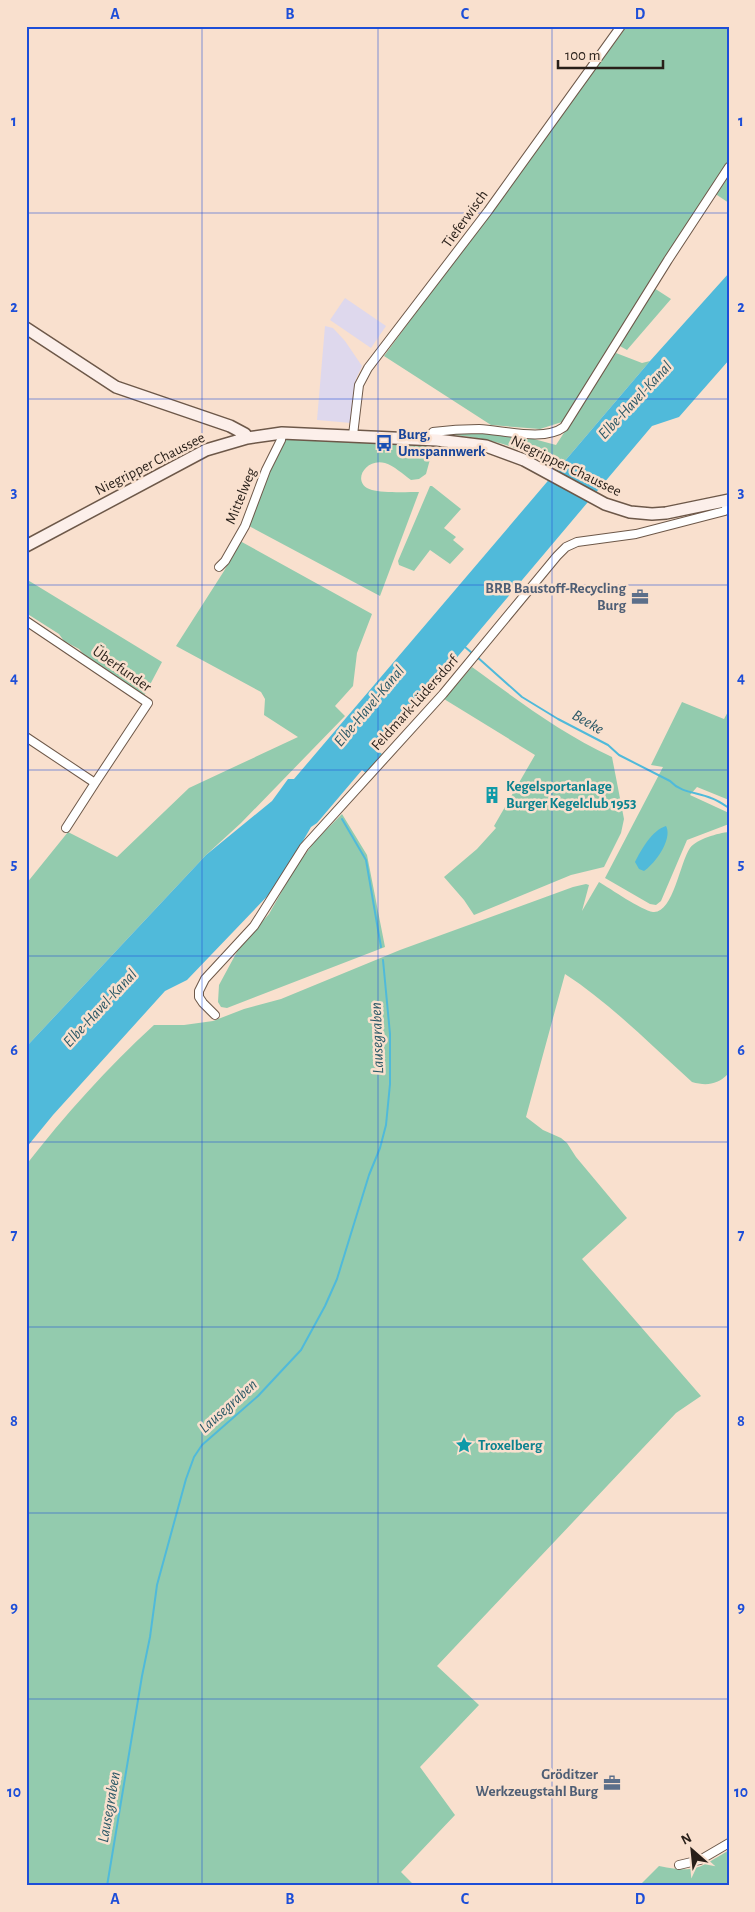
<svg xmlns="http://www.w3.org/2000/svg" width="755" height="1912" font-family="'Alegreya Sans',sans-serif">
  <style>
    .commercial { fill: #ded8ed }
    .green { fill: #93cbae }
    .water { fill: #50bada }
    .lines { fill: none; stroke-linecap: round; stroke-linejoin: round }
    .stream { stroke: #50bada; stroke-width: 2 }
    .street-casing { stroke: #6d5849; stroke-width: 10 }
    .secondary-casing { stroke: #6d5849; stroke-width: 14 }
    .street { stroke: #fff; stroke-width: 8 }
    .secondary { stroke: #fcefea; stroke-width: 11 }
    .grid { fill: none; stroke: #1d4ed8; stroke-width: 1; stroke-opacity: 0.55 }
    .labels { text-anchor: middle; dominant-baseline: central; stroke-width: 5; stroke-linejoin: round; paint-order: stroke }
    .street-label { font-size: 15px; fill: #281f19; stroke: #f9e0ce }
    .transit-label { font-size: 15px; font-weight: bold; fill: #164399; stroke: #f9e0ce; text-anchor: start }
    .service-label { font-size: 15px; font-weight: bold; fill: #4e5e75; stroke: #f9e0ce; text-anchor: end }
    .culture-label { font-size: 15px; font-weight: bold; fill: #0d838f; stroke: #f9e0ce; text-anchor: start }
    .water-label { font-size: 16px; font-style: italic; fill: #2c5967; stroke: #f9e0ce }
    .neatline { fill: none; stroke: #1d4ed8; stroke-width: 2 }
    .grid-label { font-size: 16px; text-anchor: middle; font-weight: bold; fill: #1d4ed8 }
  </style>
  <rect width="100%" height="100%" fill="#f9e0ce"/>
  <!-- commercial -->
  <path class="commercial" d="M345,298L386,326L371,348L330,320Z
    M325,326L333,328L345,341L362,366L356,379L351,423L317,420Z"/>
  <!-- green -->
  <path class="green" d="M627,26H729V41L727,44L729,45V162L562,422L540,429L491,425L384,356Z
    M729,172V203L714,193Z
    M654,288L671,299L627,350L618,345Z
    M616,353L642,363L650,361L558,469C521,446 486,437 443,434L477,432L519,435L556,445Z
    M288,439L427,446L432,452L426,474L419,479L411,480C403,474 394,466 385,463C365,457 350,484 372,490C382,493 407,492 419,492L380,596L249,526L263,485L283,441Z
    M430,486H432L461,509L444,528L456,537L453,540L464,549L450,564L430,550L414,571L399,565L398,561Z
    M240,541L372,614L357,653L353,686L335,706L345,716L241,823L206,855L26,1047V884L68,832L117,857L189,788L298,737L264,715L265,699L261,692L176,646L224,571Z
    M26,579L162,662L144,696L86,657L79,649L64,641L59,634L26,613Z
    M472,667C519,701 559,732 612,757L624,819L621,833L604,867L571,875L474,915L464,900L444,877L477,849L496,828L494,826L535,755L444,699Z
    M682,702L724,719L729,710V800L697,787L690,795L729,813V824L687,840L661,901L656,905L650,904L605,878L663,767L651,765Z
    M342,814L367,855L385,947L227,1008L221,1007L218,1002L219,985L239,948L269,914L295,868L315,841Z
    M729,832L728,1074C717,1085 706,1086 692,1082C651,1045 611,1004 565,974L526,1117L543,1130L561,1138L567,1143L576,1157L627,1218L582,1259L701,1396L676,1413L437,1666L479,1705L420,1767L455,1815L401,1872L415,1886H26V1165C65,1115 107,1068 154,1025H184L213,1021L244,1009L281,999L400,950L573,887L586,884L589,885L582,911L599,882C611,889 641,910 653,912C673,914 680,862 690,848C697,839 718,833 729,832Z
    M729,1850V1886H639L659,1866C695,1873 698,1869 729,1850Z"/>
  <!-- water -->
  <path class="water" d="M729,273V360L679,417L652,426L378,751L382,754L366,773L362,770L317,823L311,827L277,886L187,980L165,991L53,1115L26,1148V1047L206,855L272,801L288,779H294L650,361Z
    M666,826C673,839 655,864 644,871L639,869L635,862C641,850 652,830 666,826Z"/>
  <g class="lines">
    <!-- stream -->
    <path class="stream" d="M465,647L472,653
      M476,656L522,697L558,719L608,745L619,755L670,781C681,793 697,792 711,798C717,800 723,804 729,808
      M342,819L366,860L381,947
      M107,1886L142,1676L150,1637L157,1585L186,1479L194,1457L202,1445L258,1396L301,1350L325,1306L337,1279L369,1175L380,1148L386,1125L390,1084V1034L383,960"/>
    <!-- street casing -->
    <g class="street-casing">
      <path id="street" d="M353,435L359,385L368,368L488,211L621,26
        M427,440L433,432C448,430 464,429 479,429C503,430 544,442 564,427L668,260L729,167
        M219,567L225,561L245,526L266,470L281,440L282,433
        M26,621L148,703L95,783L26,737
        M66,828L95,783
        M215,1015L203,1003L199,997V991L205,979L254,926L304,847L443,694L557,556L566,547L577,542L636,534L725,511L729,500
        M679,1865L700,1860L729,1843"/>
    </g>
    <!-- secondary casing -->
    <g class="secondary-casing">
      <path id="secondary" d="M26,328L116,387L230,426L245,434L247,438
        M26,546L206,450L247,438L282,433L437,440L486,446L524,460L605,504L630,512L652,514L666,513L729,500"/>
    </g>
    <!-- street -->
    <use href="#street" class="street"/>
    <!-- secondary -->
    <use href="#secondary" class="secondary"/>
  </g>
  <!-- grid -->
  <path class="grid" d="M202,26V1886M378,26V1886M552,26V1886M26,213H729M26,399H729M26,585H729M26,770H729M26,956H729M26,1142H729M26,1327H729M26,1513H729M26,1699H729"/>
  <!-- icons -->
  <defs>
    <g id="bus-bare" transform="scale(1.35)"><path d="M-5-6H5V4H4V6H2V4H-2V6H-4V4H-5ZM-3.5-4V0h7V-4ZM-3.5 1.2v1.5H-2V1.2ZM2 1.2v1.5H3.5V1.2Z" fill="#1a4fb4" stroke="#f9e0ce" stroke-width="2.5" paint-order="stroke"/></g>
    <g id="office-bare" transform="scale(1.35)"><path d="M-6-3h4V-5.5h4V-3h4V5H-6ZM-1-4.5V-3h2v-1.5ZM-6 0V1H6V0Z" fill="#5c6f8a" stroke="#f9e0ce" stroke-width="2.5" paint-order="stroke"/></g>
    <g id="building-bare" transform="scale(1.35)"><path d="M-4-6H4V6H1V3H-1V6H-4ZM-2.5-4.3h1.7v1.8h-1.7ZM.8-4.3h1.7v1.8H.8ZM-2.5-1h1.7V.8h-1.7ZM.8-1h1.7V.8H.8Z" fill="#0f9aa8" stroke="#f9e0ce" stroke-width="2.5" paint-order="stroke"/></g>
    <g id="sight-bare" transform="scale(1.35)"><path d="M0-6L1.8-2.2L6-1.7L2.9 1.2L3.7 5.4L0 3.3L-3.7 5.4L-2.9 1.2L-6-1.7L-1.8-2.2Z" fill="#0f9aa8" stroke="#f9e0ce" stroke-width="2.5" paint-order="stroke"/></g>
  </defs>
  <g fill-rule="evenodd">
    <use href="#bus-bare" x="384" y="443"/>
    <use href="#office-bare" x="640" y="597"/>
    <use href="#building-bare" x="492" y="795"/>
    <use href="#sight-bare" x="464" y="1445"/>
    <use href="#office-bare" x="612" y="1783"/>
  </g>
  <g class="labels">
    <!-- street labels -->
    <g class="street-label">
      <text transform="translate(465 219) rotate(-54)">Tieferwisch</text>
      <text transform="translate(150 464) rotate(-27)">Niegripper Chaussee</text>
      <text transform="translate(566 466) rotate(26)">Niegripper Chaussee</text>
      <text transform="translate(241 496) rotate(-68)">Mittelweg</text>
      <text transform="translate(122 669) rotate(35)">Überfunder</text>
      <text transform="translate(415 703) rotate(-48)">Feldmark-Lüdersdorf</text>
    </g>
    <!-- transit labels -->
    <g class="transit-label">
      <text x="398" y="434">Burg,<tspan x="398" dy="17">Umspannwerk</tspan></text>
    </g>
    <!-- service labels -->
    <g class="service-label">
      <text x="626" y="588">BRB Baustoff-Recycling<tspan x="626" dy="17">Burg</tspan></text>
      <text x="598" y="1774">Gröditzer<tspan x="598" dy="17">Werkzeugstahl Burg</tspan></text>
    </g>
    <!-- culture labels -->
    <g class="culture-label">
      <text x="506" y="786">Kegelsportanlage<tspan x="506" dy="17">Burger Kegelclub 1953</tspan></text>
      <text x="478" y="1445">Troxelberg</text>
    </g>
    <!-- water labels -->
    <g class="water-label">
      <text transform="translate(635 400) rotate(-47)">Elbe-Havel-Kanal</text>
      <text transform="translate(369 706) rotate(-50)">Elbe-Havel-Kanal</text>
      <text transform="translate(588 722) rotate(30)">Beeke</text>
      <text transform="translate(100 1008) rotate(-47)">Elbe-Havel-Kanal</text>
      <text transform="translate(377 1038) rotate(-92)">Lausegraben</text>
      <text transform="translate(228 1406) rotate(-42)">Lausegraben</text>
      <text transform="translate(109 1807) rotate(-80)">Lausegraben</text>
    </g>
  </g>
  <!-- border -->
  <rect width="755" height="1912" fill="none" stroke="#f9e0ce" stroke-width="55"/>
  <!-- north arrow -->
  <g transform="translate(692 1850) rotate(333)" stroke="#f9e0ce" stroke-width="4" paint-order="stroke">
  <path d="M0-4L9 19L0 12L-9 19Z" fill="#281f19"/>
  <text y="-8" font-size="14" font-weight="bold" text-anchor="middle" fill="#281f19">N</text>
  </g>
  <!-- scale -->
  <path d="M558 60v8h105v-8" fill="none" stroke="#281f19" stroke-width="2.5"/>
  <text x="565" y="60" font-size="15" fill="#281f19" stroke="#f9e0ce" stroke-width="4" paint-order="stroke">100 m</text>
  <rect x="28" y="28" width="700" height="1856" class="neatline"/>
  <g class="grid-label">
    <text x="115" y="19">A</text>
    <text x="290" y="19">B</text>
    <text x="465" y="19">C</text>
    <text x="640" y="19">D</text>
    <text x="14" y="126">1</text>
    <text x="741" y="126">1</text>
    <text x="14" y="312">2</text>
    <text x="741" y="312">2</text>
    <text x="14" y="497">3</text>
    <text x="741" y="497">3</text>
    <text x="14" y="683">4</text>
    <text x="741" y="683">4</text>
    <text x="14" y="869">5</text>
    <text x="741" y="869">5</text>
    <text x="14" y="1055">6</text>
    <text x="741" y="1055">6</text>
    <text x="14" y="1240">7</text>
    <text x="741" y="1240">7</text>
    <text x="14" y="1426">8</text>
    <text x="741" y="1426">8</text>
    <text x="14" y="1612">9</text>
    <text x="741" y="1612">9</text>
    <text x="14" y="1797">10</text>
    <text x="741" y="1797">10</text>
    <text x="115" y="1904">A</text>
    <text x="290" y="1904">B</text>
    <text x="465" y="1904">C</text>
    <text x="640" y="1904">D</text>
  </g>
</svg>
